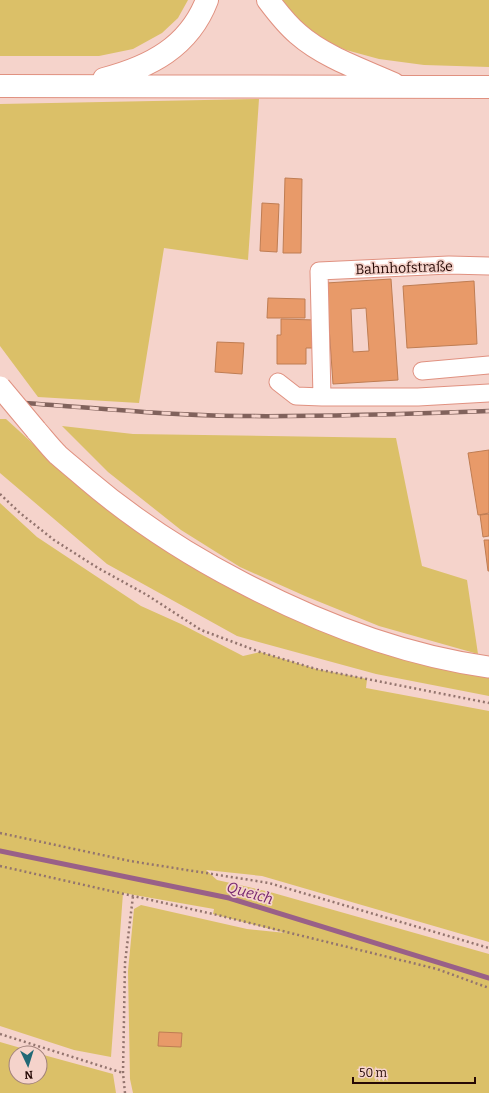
<svg xmlns="http://www.w3.org/2000/svg" width="489" height="1093" font-family="Bitter,serif">
  <style>
    .green { fill: #dbc068 }
    .lines { fill: none; stroke-linecap: round; stroke-linejoin: round }
    .stream { stroke: #996088; stroke-width: 5 }
    .building { fill: #e89a69; stroke: #bf7d53; fill-rule: evenodd }
    .minor-casing { stroke: #e09180; stroke-width: 19 }
    .major-casing { stroke: #e09180; stroke-width: 23 }
    .highway-casing { stroke: #e09180; stroke-width: 24 }
    .path { stroke: #93746e; stroke-width: 2.5; stroke-dasharray: 2 3; stroke-linecap: butt }
    .minor { stroke: #fff; stroke-width: 17 }
    .major { stroke: #fff; stroke-width: 21 }
    .highway { stroke: #fff; stroke-width: 22 }
    .rail-casing { stroke: #81625c; stroke-width: 4.5 }
    .rail { stroke: #f5d3cb; stroke-width: 3; stroke-dasharray: 9; stroke-linecap: butt }
    .major-bridge-casing { stroke: #e09180; stroke-width: 23; stroke-linecap: butt }
    .major-bridge { stroke: #fff; stroke-width: 21 }
    .labels { text-anchor: middle; dominant-baseline: central; stroke-width: 3.5; stroke-linejoin: round; paint-order: stroke }
    .street-label { font-size: 14px; fill: #260905; stroke: #f5d3cb }
    .water-label { font-size: 15px; font-style: italic; fill: #782770; stroke: #f5d3cb }
  </style>
  <rect width="100%" height="100%" fill="#f5d3cb"/>
  <!-- green -->
  <path class="green" d="M0,0H188L178,18L162,33L133,49L99,56H0Z
    M277,0H489V67L424,65L379,59L346,50L318,38Z
    M259,99L248,260L164,248L139,403L38,397L0,346V104Z
    M0,419H6L85,491L175,556L489,677V696L376,674L237,636L107,564L0,473Z
    M62,426L133,434L396,438L422,566L467,580L478,654L379,626L305,596L240,567L181,530L108,472Z
    M0,503L37,537L141,606L181,624L243,656L260,652L316,669L367,679L366,688L489,711V942L262,876L206,870L217,880L270,892L489,954V1093H133L130,1079L128,971L134,909L141,905L247,929L286,933L213,914L214,909L123,893L111,1057L74,1050L0,1026Z
    M0,1042L38,1053H16V1077H40V1054L113,1074L116,1093H0Z"/>
  <g class="lines">
    <!-- stream -->
    <path class="stream" d="M0,851L229,898L489,978"/>
  </g>
  <!-- building -->
  <path class="building" d="M285,178L302,179L301,253H283Z
    M262,203L279,204L277,252L260,251Z
    M391,279L398,380L333,384L326,283ZM366,308L369,351L353,352L351,309Z
    M474,281L477,344L407,348L403,286Z
    M268,298L305,299V318H267Z
    M281,319L315,320V348H306V364H277V335H281Z
    M217,342L244,343L242,374L215,372Z
    M489,450V513L478,515L468,453Z
    M489,514V536L483,537L480,515Z
    M484,540H489V571H488Z
    M159,1032L182,1033L181,1047L158,1046Z"/>
  <g class="lines">
    <!-- minor casing -->
    <g class="minor-casing">
      <path id="minor" d="M422,371L489,365
        M278,382L296,396L322,397H418L489,393
        M322,397L319,271L449,265L489,266"/>
    </g>
    <!-- major casing -->
    <g class="major-casing">
      <path id="major" d="M36,430C43,438 50,447 58,455C67,463 76,470 85,478C133,519 185,553 241,582C319,623 401,655 489,667"/>
    </g>
    <!-- highway casing -->
    <g class="highway-casing">
      <path id="highway" d="M268,0C277,12 286,24 298,34C324,57 363,70 394,84
        M104,79C150,67 189,47 207,0
        M0,86L489,87"/>
    </g>
    <!-- path -->
    <path class="path" d="M0,494L20,513L54,540L98,568L147,595L201,630L260,652L316,669L489,703
      M0,833L130,861L269,883L489,948
      M0,866L213,914L437,969L489,988
      M0,1034L123,1073
      M125,1093L123,1073L125,963L133,896"/>
    <!-- minor -->
    <use href="#minor" class="minor"/>
    <!-- major -->
    <use href="#major" class="major"/>
    <!-- highway -->
    <use href="#highway" class="highway"/>
    <!-- rail casing -->
    <g class="rail-casing">
      <path id="rail" d="M0,401C80,407 161,415 241,416C324,417 407,414 489,411"/>
    </g>
    <!-- rail -->
    <use href="#rail" class="rail"/>
    <!-- major-bridge casing -->
    <g class="major-bridge-casing">
      <path id="major-bridge" d="M0,387L36,430"/>
    </g>
    <!-- major-bridge -->
    <use href="#major-bridge" class="major-bridge"/>
  </g>
  <g class="labels">
    <!-- street labels -->
    <g class="street-label">
      <text transform="translate(404 268) rotate(-2)">Bahnhofstraße</text>
    </g>
    <!-- water labels -->
    <g class="water-label">
      <text transform="translate(250 893) rotate(16)">Queich</text>
    </g>
  </g>
  <!-- north arrow -->
  <g transform="translate(28 1065) rotate(176)"><circle r="19" fill="#f5d3cb" stroke="#a2827c"/>
  <path d="M0-3L7 15L0 10L-7 15Z" fill="#216976"/>
  <text y="-6" font-size="11" font-weight="bold" text-anchor="middle" fill="#260905">N</text>
  </g>
  <!-- scale -->
  <path d="M353 1077v6h122v-6" fill="none" stroke="#260905" stroke-width="2"/>
  <text x="359" y="1077" font-size="12" fill="#260905" stroke="#f5d3cb" stroke-width="3" paint-order="stroke">50 m</text>
</svg>
